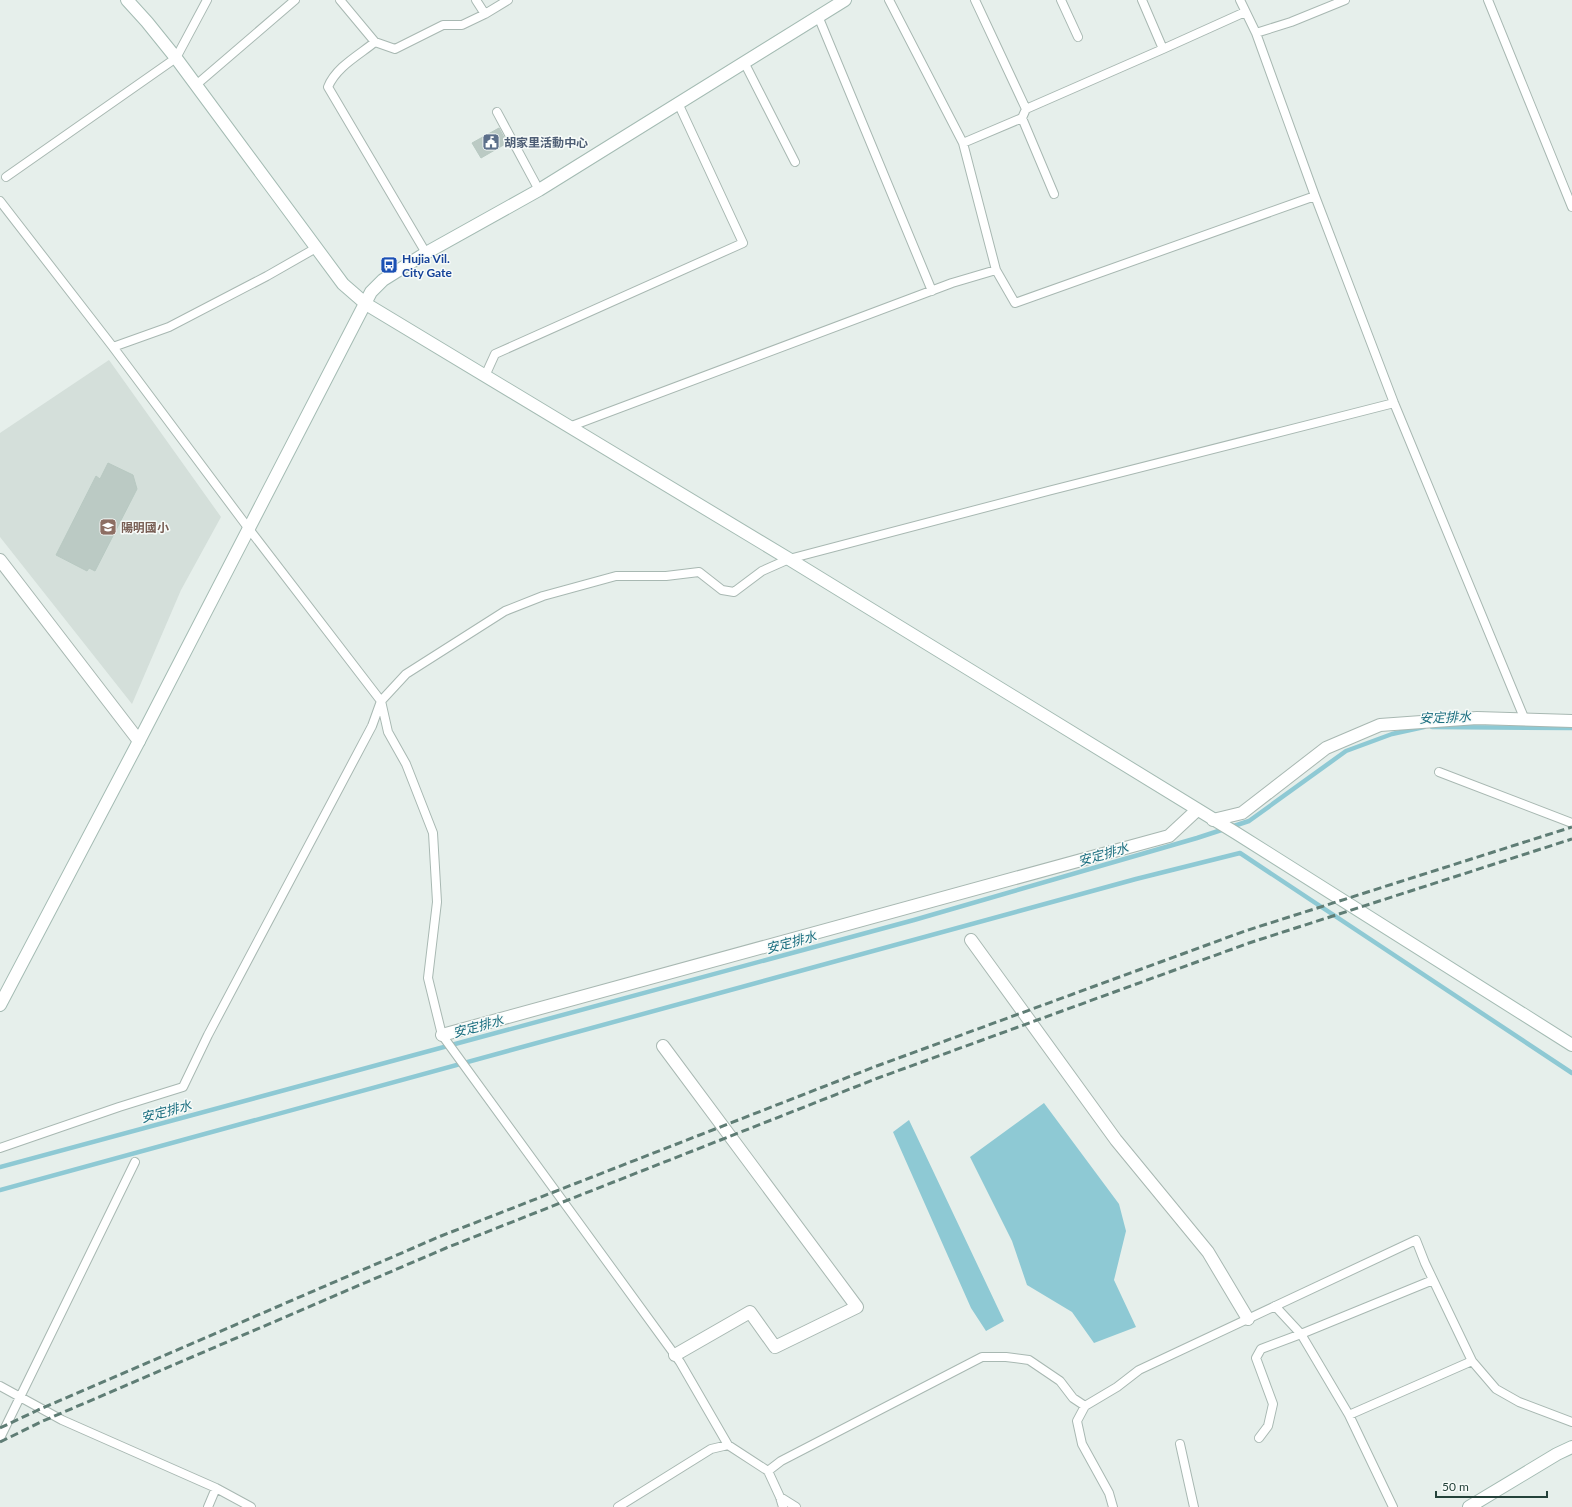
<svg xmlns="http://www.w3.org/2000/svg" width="1572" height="1507" font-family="Lato,'Noto Sans TC',sans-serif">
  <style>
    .built { fill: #d4dfda }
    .water { fill: #8ec9d4 }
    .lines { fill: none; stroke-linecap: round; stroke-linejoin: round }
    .stream { stroke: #8ec9d4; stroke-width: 4.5 }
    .building { fill: #bbcac4; stroke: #b8c9c2 }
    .lane-casing { stroke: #a8b8b2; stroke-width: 10 }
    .street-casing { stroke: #a8b8b2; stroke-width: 14 }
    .secondary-casing { stroke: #a4bbb3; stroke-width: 14 }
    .lane { stroke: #fff; stroke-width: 8 }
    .street { stroke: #fff; stroke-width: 12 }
    .secondary { stroke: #fff; stroke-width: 12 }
    .rail { stroke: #5f7d75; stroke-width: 3; stroke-dasharray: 8 4; stroke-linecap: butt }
    .labels { text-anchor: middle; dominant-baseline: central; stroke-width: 3; stroke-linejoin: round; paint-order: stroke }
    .service-label { font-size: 12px; font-weight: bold; fill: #4e5e75; stroke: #f7fbf9; text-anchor: start }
    .transit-label { font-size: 12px; font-weight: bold; fill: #164399; stroke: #f7fbf9; text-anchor: start }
    .education-label { font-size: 12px; font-weight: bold; fill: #785e54; stroke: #f7fbf9; text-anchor: start }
    .water-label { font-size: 13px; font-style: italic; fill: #1c6f80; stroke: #f7fbf9 }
  </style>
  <rect width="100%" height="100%" fill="#e6efeb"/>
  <!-- built -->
  <path class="built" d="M109,360L221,517L181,590L132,704L0,537V433Z"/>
  <!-- water -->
  <path class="water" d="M1044,1103L1119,1204L1126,1231L1114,1280L1136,1327L1094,1343L1072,1312L1027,1285L1012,1241L970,1157Z
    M909,1120L1004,1321L986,1331L971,1308L893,1132Z"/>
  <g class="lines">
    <!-- stream -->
    <path class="stream" d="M1432,727L1572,728
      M0,1167L914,920L1197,838L1249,821L1346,751L1392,734L1424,727
      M0,1190L1136,879L1240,853L1572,1073"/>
  </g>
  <!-- building -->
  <path class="building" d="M499,128L507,143L481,158L472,143Z
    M108,463L133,475L137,489L95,571L89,568L87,571L56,555L96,476L100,479Z"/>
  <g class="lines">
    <!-- lane casing -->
    <g class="lane-casing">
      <path id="lane" d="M340,0L375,42L395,49L443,25H462L485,14L508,0
        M476,0L485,14
        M889,0L963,143L996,270
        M975,0L1026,109
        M1061,0L1078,37
        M1142,0L1163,49
        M1240,0L1256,33L1315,196L1394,403L1525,720
        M1488,0L1572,207
        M818,16L932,291
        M1256,33L1291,22L1345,0
        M375,42C359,55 336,67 328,87L426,253
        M744,62L795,162
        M196,85L295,0
        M497,112L539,190
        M1022,118L1054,194
        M963,143L1022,118L1026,109L1163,49L1245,12
        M6,177L176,58L207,0
        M0,201L113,347L169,327L267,276L316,248
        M485,376L495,354L743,243L678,103
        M569,427L952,283L996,270L1015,303L1315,196
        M1439,772L1572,823
        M0,1148L119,1107L183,1087L208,1035L372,726L381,701L249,529L113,347
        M1275,1306L1301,1334L1349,1415L1393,1507
        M0,1386L62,1420L216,1488L251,1507
        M1349,1415L1472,1361
        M0,1438L135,1162
        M1259,1438L1268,1426L1273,1404L1256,1358L1261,1349L1301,1334L1433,1280
        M1180,1444L1194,1507
        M728,1445L680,1362L442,1035L428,978L437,902L433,833L406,764L388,732L381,701L406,674L505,611L543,596L616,576H666L699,572L722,590L734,592L762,571L789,559L1048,491L1394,403
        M768,1471L780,1497L783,1507
        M780,1497L796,1507
        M208,1507L216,1488
        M618,1507L711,1449L728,1445L768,1471L781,1461L982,1357H1006L1029,1360L1060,1381L1073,1398L1085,1406
        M1113,1507L1109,1493L1082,1444L1077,1421L1085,1406L1117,1387L1139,1370L1416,1240L1425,1263L1472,1361L1496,1389L1519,1402L1572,1422"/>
    </g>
    <!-- street casing -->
    <g class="street-casing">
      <path id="street" d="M0,560L139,741
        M1213,820L1242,813L1326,748L1380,725L1477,718L1572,721
        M971,940L1116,1140L1208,1252L1248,1319
        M442,1035L1169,836L1197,810
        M663,1046L857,1307L775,1347L750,1312L675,1355"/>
    </g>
    <!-- secondary casing -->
    <g class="secondary-casing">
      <path id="secondary" d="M127,0L147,22L176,58L343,284L366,304L789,559L1236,833L1572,1045
        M0,1005L139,741L371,292L383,280L426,253L539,190L845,0
        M1469,1507L1557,1454L1572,1447"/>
    </g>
    <!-- lane -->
    <use href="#lane" class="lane"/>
    <!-- street -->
    <use href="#street" class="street"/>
    <!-- secondary -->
    <use href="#secondary" class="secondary"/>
    <!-- rail -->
    <path class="rail" d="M0,1428L38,1410L441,1236L874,1067L1245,931L1572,827
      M0,1442L43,1421L446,1248L878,1078L1249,943L1572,839"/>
  </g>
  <!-- icons -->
  <defs>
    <g id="civic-square" transform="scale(0.9)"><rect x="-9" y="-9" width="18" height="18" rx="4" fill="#5c6f8a" stroke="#f7fbf9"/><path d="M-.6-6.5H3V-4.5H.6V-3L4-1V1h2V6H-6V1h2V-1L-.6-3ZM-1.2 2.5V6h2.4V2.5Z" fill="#fff"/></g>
    <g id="bus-square" transform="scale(0.9)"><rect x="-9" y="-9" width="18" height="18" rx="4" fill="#1a4fb4" stroke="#f7fbf9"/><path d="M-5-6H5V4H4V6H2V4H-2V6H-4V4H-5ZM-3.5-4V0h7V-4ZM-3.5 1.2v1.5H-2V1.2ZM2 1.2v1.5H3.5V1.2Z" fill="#fff"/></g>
    <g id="school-square" transform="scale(0.9)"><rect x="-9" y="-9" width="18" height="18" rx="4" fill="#8d6e63" stroke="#f7fbf9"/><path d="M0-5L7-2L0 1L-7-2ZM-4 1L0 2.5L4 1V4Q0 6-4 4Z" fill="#fff"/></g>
  </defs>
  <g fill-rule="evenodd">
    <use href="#civic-square" x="491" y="142"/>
    <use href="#bus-square" x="389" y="265"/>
    <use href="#school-square" x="108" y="527"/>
  </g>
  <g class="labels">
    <!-- service labels -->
    <g class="service-label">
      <text x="504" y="142">胡家里活動中心</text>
    </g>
    <!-- transit labels -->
    <g class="transit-label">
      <text x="402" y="258">Hujia Vil.<tspan x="402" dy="14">City Gate</tspan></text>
    </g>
    <!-- education labels -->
    <g class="education-label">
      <text x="121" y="527">陽明國小</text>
    </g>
    <!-- water labels -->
    <g class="water-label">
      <text transform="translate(1445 717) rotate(-2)">安定排水</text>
      <text transform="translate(1103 854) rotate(-16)">安定排水</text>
      <text transform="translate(791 942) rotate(-15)">安定排水</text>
      <text transform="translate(478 1026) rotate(-15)">安定排水</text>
      <text transform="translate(166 1111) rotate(-15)">安定排水</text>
    </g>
  </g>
  <!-- scale -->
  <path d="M1436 1491v6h111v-6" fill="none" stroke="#24423a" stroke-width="2"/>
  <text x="1442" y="1491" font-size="12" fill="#24423a" stroke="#f7fbf9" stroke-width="3" paint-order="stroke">50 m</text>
</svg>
